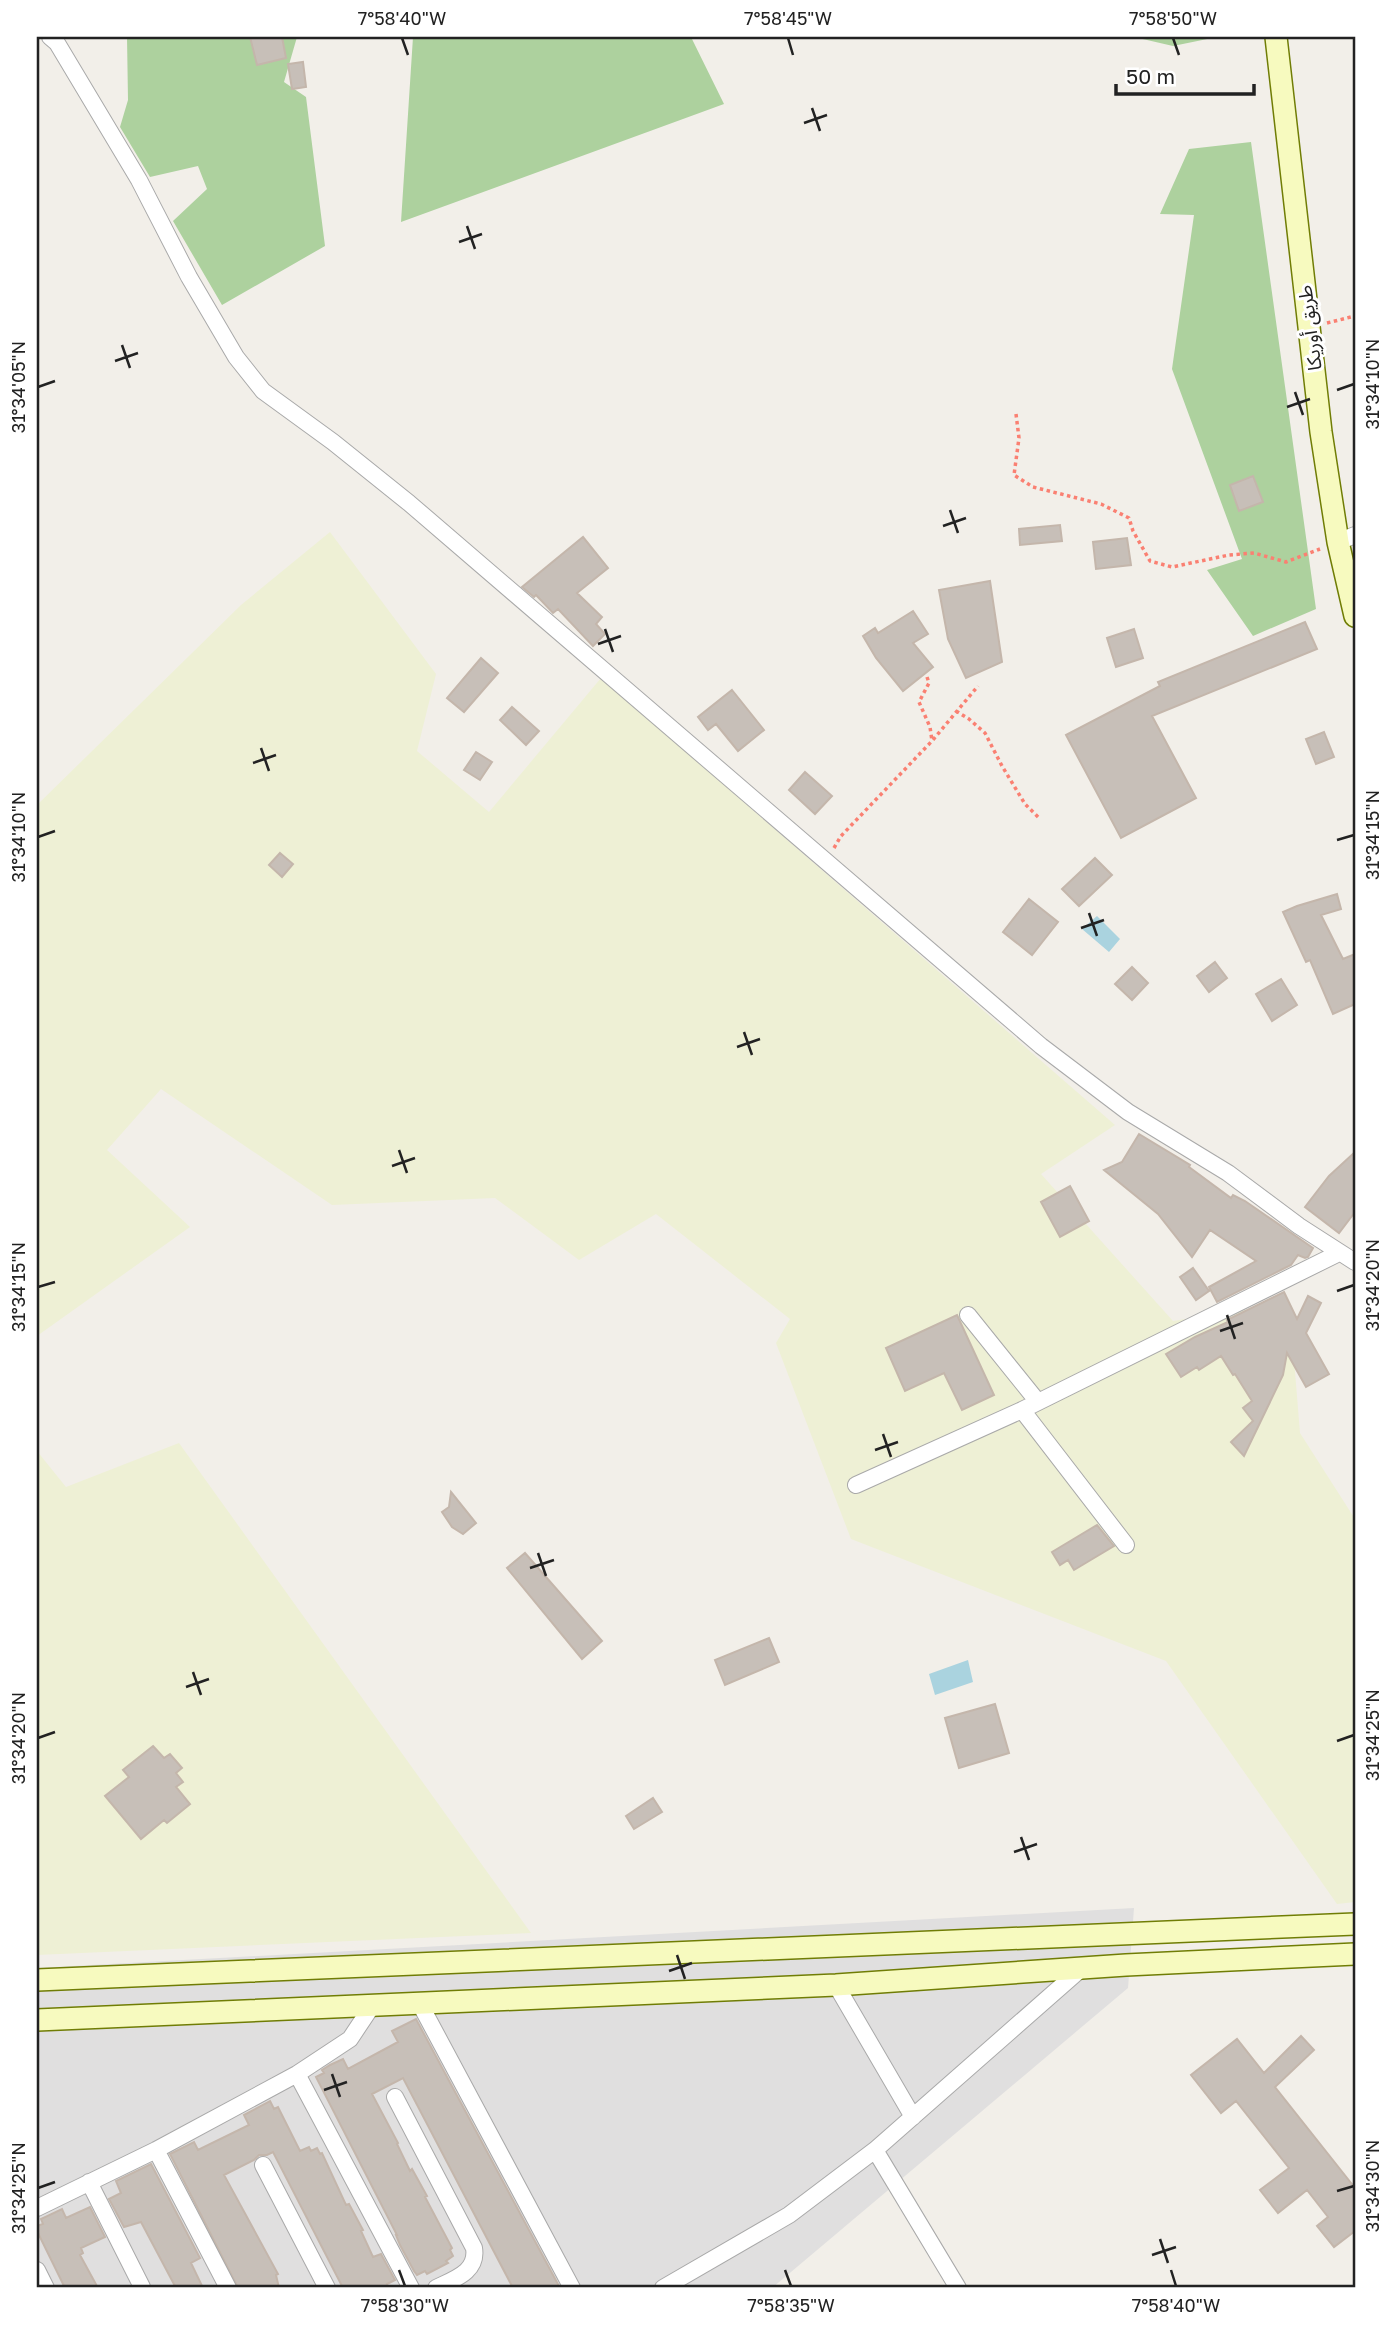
<svg xmlns="http://www.w3.org/2000/svg" width="1392" height="2325" font-family="'Golos Text','Noto Sans Arabic',sans-serif">
  <style>
    .residential { fill: #e0dfdf }
    .farmland { fill: #eef0d5 }
    .forest { fill: #add19e }
    .water { fill: #aad3df }
    .building { fill: #c7bfb8; stroke: #c4b6ab; stroke-width: 2 }
    .lines { fill: none; stroke-linecap: round; stroke-linejoin: round }
    .street-casing { stroke: #a9a9a9; stroke-width: 18 }
    .secondary-casing { stroke: #707d05; stroke-width: 24 }
    .path { stroke: #fa8072; stroke-width: 3.5; stroke-dasharray: 3.5 3.5; stroke-linecap: butt }
    .street { stroke: #fff; stroke-width: 16 }
    .secondary { stroke: #f7fabf; stroke-width: 21 }
    .ticks { fill: none; stroke: #222; stroke-width: 2.5 }
    .labels { text-anchor: middle; dominant-baseline: central; stroke-width: 6; stroke-linejoin: round; paint-order: stroke }
    .street-label { font-size: 19px; fill: #222; stroke: #fff }
    .neatline { fill: none; stroke: #222; stroke-width: 2.5 }
    .ticks-label { font-size: 18px; text-anchor: middle; fill: #222 }
  </style>
  <rect width="100%" height="100%" fill="#f2efe9"/>
  <!-- residential -->
  <path class="residential" d="M1134,1908L1128,1988L772,2288H37V1968Z"/>
  <!-- farmland -->
  <path class="farmland" d="M330,532L436,674L417,751L489,812L601,678L1115,1125L1041,1174L1173,1321L1271,1306L1293,1347L1300,1433L1355,1519V1902L1337,1904L1166,1661L851,1539L776,1343L790,1319L656,1214L579,1260L495,1198L332,1205L161,1089L107,1150L190,1227L37,1336V805L241,605Z
    M179,1443L531,1933L37,1955V1451L66,1487Z"/>
  <!-- forest -->
  <path class="forest" d="M127,37H297L284,82L306,97L325,246L222,305L173,221L207,189L198,166L150,177L120,127L128,100Z
    M413,37H691L724,104L401,222Z
    M1134,37H1217L1173,46Z
    M1251,142L1316,609L1253,636L1207,570L1242,559L1172,369L1194,215L1160,214L1189,149Z"/>
  <!-- water -->
  <path class="water" d="M1097,916L1120,939L1109,952L1082,929Z
    M968,1660L973,1682L935,1695L929,1674Z"/>
  <!-- building -->
  <path class="building" d="M250,37H282L286,58L257,65Z
    M303,62L306,87L292,89L288,64Z
    M1253,476L1263,502L1239,511L1230,485Z
    M1060,525L1062,541L1020,545L1019,529Z
    M583,537L608,568L577,593L602,617L596,624L605,634L593,646L558,609L553,613L536,595L534,597L522,587Z
    M1127,538L1131,565L1096,569L1093,542Z
    M990,581L1002,662L966,678L948,639L939,590Z
    M913,611L928,634L913,643L933,667L903,691L876,658L863,636L875,628L878,633Z
    M1305,622L1317,649L1152,716L1196,798L1121,838L1066,735L1160,686L1158,682Z
    M1134,629L1143,658L1116,667L1107,638Z
    M481,658L498,673L464,712L447,698Z
    M732,690L764,730L738,751L716,724L708,730L698,717Z
    M512,707L539,731L526,745L500,720Z
    M1324,732L1334,757L1316,764L1306,739Z
    M476,752L492,762L480,780L464,770Z
    M805,772L832,796L815,814L789,790Z
    M280,853L293,864L282,877L269,865Z
    M1095,858L1112,875L1079,906L1062,889Z
    M1337,894L1341,909L1321,915L1343,959L1355,954V1004L1333,1014L1310,960L1306,962L1283,912L1297,906Z
    M1029,899L1058,922L1032,955L1003,932Z
    M1215,962L1227,978L1209,992L1197,976Z
    M1132,967L1148,983L1132,1000L1115,984Z
    M1281,979L1297,1005L1272,1021L1256,994Z
    M1139,1134L1190,1165L1189,1167L1231,1198L1233,1195L1245,1201L1313,1248L1308,1257L1305,1258L1298,1255L1291,1265L1217,1302L1209,1287L1256,1261L1210,1230L1192,1257L1158,1214L1104,1170L1122,1162Z
    M1355,1152V1212L1339,1233L1305,1207L1329,1176Z
    M1070,1186L1089,1221L1060,1237L1041,1202Z
    M1193,1268L1209,1291L1196,1300L1180,1277Z
    M1284,1292L1297,1319L1308,1296L1321,1303L1306,1333L1329,1374L1306,1387L1287,1353L1283,1375L1244,1456L1231,1442L1253,1421L1243,1408L1252,1401L1235,1374L1233,1375L1221,1356L1199,1370L1197,1367L1181,1377L1166,1354L1195,1337L1228,1322L1227,1320Z
    M957,1315L994,1395L962,1410L944,1373L905,1391L886,1348Z
    M451,1492L476,1523L463,1534L452,1527L442,1512L449,1507Z
    M1097,1525L1114,1546L1074,1570L1068,1560L1060,1565L1052,1552Z
    M525,1553L602,1641L582,1659L507,1568Z
    M769,1638L779,1662L725,1685L715,1660Z
    M995,1704L1009,1753L959,1768L945,1718Z
    M153,1746L164,1758L170,1754L182,1768L176,1773L183,1782L176,1787L190,1804L167,1823L164,1820L141,1839L105,1796L129,1777L123,1770Z
    M653,1798L662,1812L634,1829L626,1816Z
    M416,2019L560,2288H513L403,2078L372,2094L398,2143L397,2144L410,2171L412,2169L427,2196L425,2197L452,2248L450,2250L453,2256L446,2261L448,2263L427,2274L425,2271L417,2275L414,2271L400,2245L396,2235H397L316,2077L324,2073L322,2070L330,2065L343,2059L348,2069L398,2042L392,2031Z
    M1301,2036L1314,2050L1275,2087L1355,2188V2231L1334,2247L1317,2226L1328,2217L1307,2190L1278,2213L1260,2190L1289,2168L1236,2101L1221,2113L1191,2075L1237,2039L1264,2073Z
    M270,2101L274,2109L278,2107L300,2151L309,2147L311,2151L317,2148L320,2154L322,2153L346,2205L349,2204L363,2230L361,2231L373,2257L381,2254L395,2280L387,2284L389,2288H343L273,2152L267,2155H259L254,2160L224,2175L278,2274L276,2275L279,2288H238L170,2154L194,2142L198,2150L249,2125L244,2115Z
    M151,2164L200,2258L191,2263L203,2288H176L141,2222L124,2227L109,2199L121,2193L116,2181Z
    M90,2207L105,2237L81,2248L83,2253L80,2255L98,2288H65L37,2231V2226L43,2224L41,2219L62,2209L66,2218Z"/>
  <g class="lines">
    <!-- street casing -->
    <g class="street-casing">
      <path id="street" d="M50,37L57,43L139,180L189,277L236,357L263,391L333,442L409,503L1041,1046L1128,1112L1228,1173L1299,1226L1355,1262
        M1338,542L1355,535
        M968,1315L1038,1402
        M1022,1410L1126,1545
        M856,1485L1022,1410L1339,1253
        M836,1985L913,2117
        M420,2004L572,2288
        M297,2074L411,2288
        M395,2097L474,2248C478,2272 454,2279 436,2288
        M156,2150L228,2288
        M875,2150L958,2288
        M263,2165L327,2288
        M89,2182L142,2287
        M37,2208L156,2150L297,2074L350,2039L372,2006
        M37,2270L46,2288
        M663,2288L789,2215L875,2150L1082,1968"/>
    </g>
    <!-- secondary casing -->
    <g class="secondary-casing">
      <path id="secondary" d="M1276,37L1321,432L1338,542L1355,616
        M37,1980L1355,1924
        M37,2020L836,1985L1126,1965L1355,1954"/>
    </g>
    <!-- path -->
    <path class="path" d="M1327,323L1355,316
      M1016,414L1019,438L1014,475L1033,487L1101,504L1129,518L1133,531L1150,561L1172,567L1229,555L1254,553L1286,562L1320,549
      M927,677L929,683L919,702L930,727L932,741
      M956,711L969,719L985,733L1002,766L1025,804L1040,819
      M834,848L841,836L932,741L978,686"/>
    <!-- street -->
    <use href="#street" class="street"/>
    <!-- secondary -->
    <use href="#secondary" class="secondary"/>
  </g>
  <!-- ticks -->
  <path class="ticks" d="M402,38L408,55M788,38L793,55M1173,38L1179,55M812,108L820,131M804,123L827,115M467,226L475,249M459,242L482,234M122,345L130,368M115,361L138,353M38,387L55,381M1337,390L1354,384M1295,392L1303,415M1287,407L1310,399M950,510L958,533M943,526L966,518M605,629L613,652M598,644L621,636M261,748L269,771M253,763L276,755M38,837L55,831M1337,840L1354,835M1089,913L1097,936M1081,928L1104,920M744,1032L752,1055M737,1047L760,1039M399,1150L407,1173M392,1166L415,1158M38,1287L55,1282M1337,1291L1354,1285M1227,1315L1235,1339M1220,1331L1243,1323M883,1434L891,1457M875,1450L898,1442M538,1553L546,1576M530,1568L554,1560M193,1672L201,1695M186,1687L209,1679M38,1738L55,1732M1337,1741L1354,1735M1021,1837L1029,1860M1014,1852L1037,1844M677,1955L685,1979M669,1971L692,1963M332,2074L340,2097M324,2090L347,2082M38,2188L55,2182M1337,2191L1354,2186M1160,2239L1168,2263M1152,2255L1176,2247M399,2270L405,2286M785,2270L791,2286M1171,2270L1176,2286"/>
  <g class="labels">
    <!-- street labels -->
    <g class="street-label">
      <text transform="translate(1309 328) rotate(-97)">طريق أوريكا</text>
    </g>
  </g>
  <!-- border -->
  <rect width="1392" height="2325" fill="none" stroke="#ffffff" stroke-width="77"/>
  <!-- scale -->
  <path d="M1116 84v10h138v-10" fill="none" stroke="#222222" stroke-width="3.5"/>
  <text x="1126" y="84" font-size="21" fill="#222222" stroke="#ffffff" stroke-width="5" paint-order="stroke">50 m</text>
  <rect x="38" y="38" width="1316" height="2248" class="neatline"/>
  <g class="ticks-label">
    <text x="402" y="25">7°58'40"W</text>
    <text x="788" y="25">7°58'45"W</text>
    <text x="1173" y="25">7°58'50"W</text>
    <text transform="translate(1373 384) rotate(-90)" y="6">31°34'10"N</text>
    <text transform="translate(19 387) rotate(-90)" y="6">31°34'05"N</text>
    <text transform="translate(1373 835) rotate(-90)" y="6">31°34'15"N</text>
    <text transform="translate(19 837) rotate(-90)" y="6">31°34'10"N</text>
    <text transform="translate(1373 1285) rotate(-90)" y="6">31°34'20"N</text>
    <text transform="translate(19 1287) rotate(-90)" y="6">31°34'15"N</text>
    <text transform="translate(1373 1735) rotate(-90)" y="6">31°34'25"N</text>
    <text transform="translate(19 1738) rotate(-90)" y="6">31°34'20"N</text>
    <text transform="translate(1373 2186) rotate(-90)" y="6">31°34'30"N</text>
    <text transform="translate(19 2188) rotate(-90)" y="6">31°34'25"N</text>
    <text x="405" y="2312">7°58'30"W</text>
    <text x="791" y="2312">7°58'35"W</text>
    <text x="1176" y="2312">7°58'40"W</text>
  </g>
</svg>
